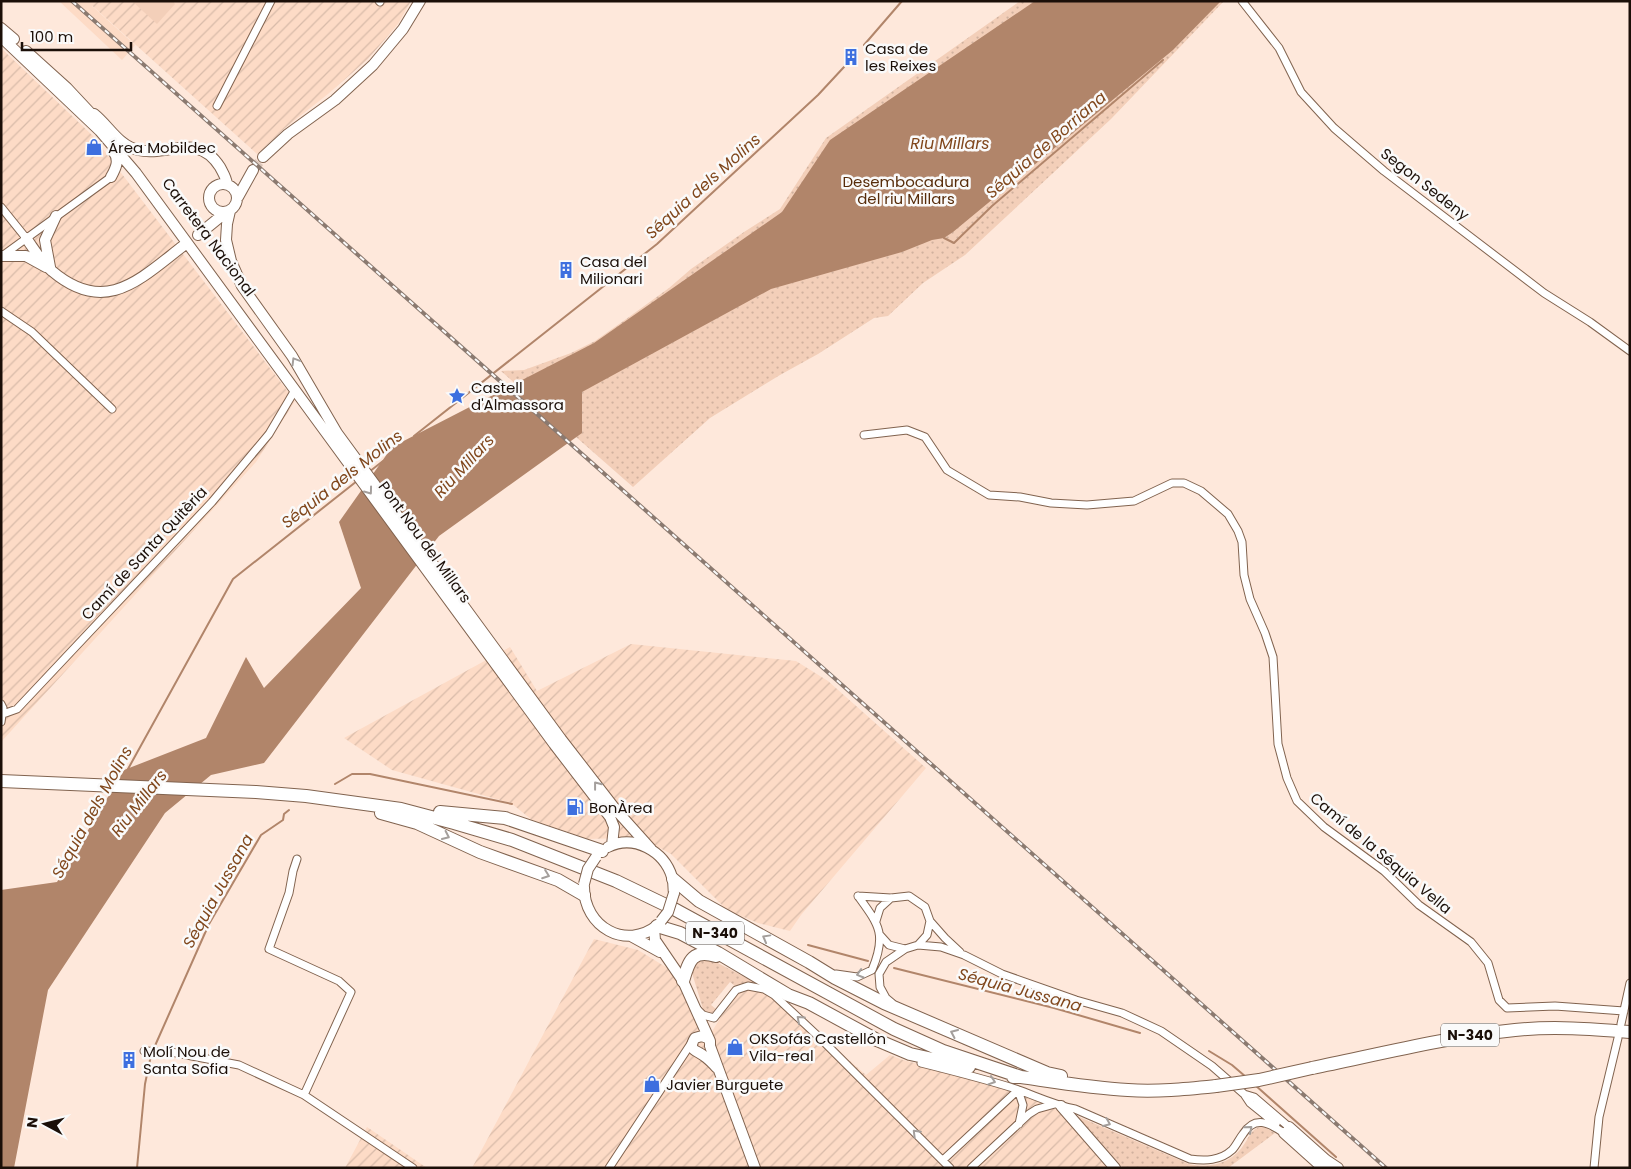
<svg xmlns="http://www.w3.org/2000/svg" width="1631" height="1169" font-family="Poppins,sans-serif">
  <style>
    .built { fill: #fddbc6 }
    .industrial { fill: url(#industrial-furrows) }
    .grass { fill: url(#grass-dots) }
    .garden { fill: #f3cfb9 }
    .water { fill: #b1856a }
    .lines { fill: none; stroke-linecap: round; stroke-linejoin: round }
    .stream { stroke: #b1856a; stroke-width: 2 }
    .secondary-tunnel { stroke: #dcc7bb; stroke-width: 10; stroke-dasharray: 10 5; stroke-linecap: butt }
    .street-casing { stroke: #81634f; stroke-width: 9 }
    .secondary-casing { stroke: #81634f; stroke-width: 12 }
    .highway-casing { stroke: #81634f; stroke-width: 14 }
    .street { stroke: #fff; stroke-width: 7 }
    .secondary { stroke: #fff; stroke-width: 10 }
    .highway { stroke: #fff; stroke-width: 12 }
    .rail-casing { stroke: #8b7a70; stroke-width: 4 }
    .rail { stroke: #fafafa; stroke-width: 2; stroke-dasharray: 5.5; stroke-linecap: butt }
    .secondary-bridge-casing { stroke: #81634f; stroke-width: 12; stroke-linecap: butt }
    .highway-bridge-casing { stroke: #81634f; stroke-width: 14; stroke-linecap: butt }
    .secondary-bridge { stroke: #fff; stroke-width: 10 }
    .highway-bridge { stroke: #fff; stroke-width: 12 }
    .oneway { stroke: #a49f9c }
    .labels { text-anchor: middle; dominant-baseline: central; stroke-width: 5; stroke-linejoin: round; paint-order: stroke }
    .shield { fill: #fafafa; stroke: #5e5651; stroke-width: 1 }
    .shield-label { font-size: 14px; font-weight: bold; fill: #1b0f08 }
    .poi-label { font-size: 15px; fill: #1b0f08; stroke: #fafafa; text-anchor: start }
    .park-label { font-size: 15px; fill: #572c0a; stroke: #fafafa }
    .street-label { font-size: 15px; fill: #1b0f08; stroke: #fafafa }
    .water-label { font-size: 16px; font-style: italic; fill: #80471c; stroke: #fafafa }
  </style>
  <defs>
    <pattern id="industrial-furrows" width="10" height="10" patternUnits="userSpaceOnUse" patternTransform="scale(1.25)"><rect width="10" height="10" fill="#fddbc6"/><path d="M-1 1l2-2M0 10L10 0M9 11l2-2" fill="none" stroke="#d8bba9"/></pattern>
    <pattern id="grass-dots" width="8" height="8" patternUnits="userSpaceOnUse" patternTransform="scale(1.25)"><rect width="8" height="8" fill="#f3cfb9"/><path d="M2 2h.1M6 6h.1" fill="none" stroke="#d0b19e" stroke-width="1.8" stroke-linecap="round"/></pattern>
  </defs>
  <rect width="100%" height="100%" fill="#fee8db"/>
  <!-- built -->
  <path class="built" d="M59,1H96L92,6L135,45L122,60Z"/>
  <!-- industrial -->
  <path class="industrial" d="M87,1H411L398,24L368,59L328,94L285,128L257,154Z
    M1,48L93,136L295,401L256,462L1,742Z
    M631,644L796,661L828,681L926,768L801,915L790,931L758,923L727,910L671,854L647,841L622,838L588,839L532,820L511,803L392,770L344,738L510,647L537,691Z
    M594,939L638,950L674,972L711,1033L737,991L764,986L866,1075L890,1055L903,1060L953,1073L1020,1093L1066,1114L1112,1168H472Z
    M367,1127L427,1168H345Z"/>
  <!-- grass -->
  <path class="grass" d="M1020,1H1224L1111,119L965,255L923,283L888,316L874,318L818,354L780,375L710,418L633,487L501,371L524,370L571,353L595,341L629,317L669,288L691,269L744,232L780,209L826,138Z
    M700,960L714,961L756,983L744,984L735,986L730,982L711,1005L716,1009L712,1013H707L703,1009L692,973L695,963Z
    M1077,1116L1189,1164C1211,1169 1233,1163 1245,1143C1249,1137 1252,1128 1261,1127C1266,1127 1271,1131 1275,1133L1228,1168H1123Z"/>
  <!-- garden -->
  <path class="garden" d="M132,1H173L175,4L157,24Z"/>
  <!-- water -->
  <path class="water" d="M1035,1H1221L1173,50L953,232L944,238L932,240L902,252L771,289L582,392V433L439,536L264,763L211,775L165,813L48,990L14,1168H1V890L57,882L124,770L206,738L246,657L264,688L361,588L339,522L392,447L594,343L782,212L830,140Z"/>
  <g class="lines">
    <!-- stream -->
    <path class="stream" d="M864,45L902,1
      M944,238L954,243L992,206L1163,60
      M414,436L657,244L818,95L844,67
      M369,472L383,461
      M128,769L233,579L357,481
      M335,784L352,774H370L512,804
      M808,945L868,961
      M894,968L1054,1008L1140,1033
      M154,1048L209,924L261,835L283,820L284,814L289,810
      M1209,1051L1232,1065L1246,1077
      M1255,1085L1336,1157
      M137,1168L145,1084L151,1055"/>
    <!-- secondary-tunnel -->
    <path class="secondary-tunnel" d="M253,170L263,157"/>
    <!-- street casing -->
    <g class="street-casing">
      <path id="street" d="M379,1L380,2
        M1242,1L1279,48L1301,92L1334,128L1384,171L1544,293L1590,322L1630,351
        M217,106L271,1
        M1,207L26,238
        M2,256L111,177
        M1,311L32,332L112,409
        M864,435L907,430L925,437L947,470L989,495L1020,497L1051,503L1087,505L1134,501L1172,483H1184L1201,491L1228,514L1238,531L1242,542L1244,575L1250,599L1265,633L1273,657L1278,744L1287,778L1297,801L1324,827L1384,871L1419,905L1471,942L1488,963L1499,1000L1507,1008L1555,1006L1624,1011
        M1,704L3,708L1,722
        M3,714L17,709L212,502L269,434L295,390
        M297,859L293,871L289,893L269,949L339,981L351,992L304,1095
        M858,896L891,898L909,896L925,907L930,921L945,938L960,952
        M876,921L880,908L891,898
        M880,935L889,945L905,949
        M918,945L927,935L930,921
        M836,974L857,977L872,970C887,934 879,925 858,896
        M892,1003L886,998L880,987L879,974L886,962L905,949L918,945L941,947L964,955L1002,974L1076,1000L1122,1013L1161,1031L1212,1066L1244,1094L1250,1103L1276,1124
        M698,1010L703,1015L714,1018L736,990L748,986L764,989L774,995L820,1038L950,1168
        M1621,1024L1630,983
        M144,1051L171,1052L239,1065L304,1095L413,1168
        M921,1063C953,1071 985,1079 1016,1089C1036,1096 1054,1105 1075,1109L1190,1159C1205,1161 1220,1161 1232,1150C1236,1146 1239,1139 1243,1134C1255,1115 1269,1123 1284,1133
        M1244,1094L1254,1097L1289,1127
        M943,1160L1018,1090L1023,1105L1019,1124
        M609,1168L692,1042
        M971,1168L1029,1114L1037,1109L1055,1104
        M1594,1168L1599,1117L1618,1038"/>
    </g>
    <!-- secondary casing -->
    <g class="secondary-casing">
      <path id="secondary" d="M1,28L14,39
        M1,37L100,131L136,173L554,744L610,817L614,827L612,845
        M26,51L67,88L96,119
        M94,114C109,126 119,146 138,150C168,157 197,131 220,167C223,173 226,177 227,184
        M263,157L288,134L335,100L373,65L403,29L420,1
        M111,177C116,168 120,160 113,151
        M209 198a14 14 0 1 1 28 0a14 14 0 1 1-28 0Z
        M238,197L253,170
        M230,211L227,224L226,240L231,261L242,286L292,356L337,433L561,739L616,810L651,849
        M198,235L225,213
        M26,238C34,249 42,263 52,271C105,316 139,280 183,246
        M1,256H26L46,267
        M50,267L45,240L56,216
        M608,847C634,834 664,851 672,877C674,882 673,888 674,893
        M584,887C584,927 626,951 658,925
        M654,928L655,940L683,981L710,1041V1046L755,1168
        M631,936L660,952
        M707,1038L702,1036L695,1038C687,1051 697,1050 704,1056C709,1059 713,1064 717,1068
        M1061,1106L1115,1168
        M1289,1127L1326,1160L1338,1168
        M1284,1133L1323,1168"/>
    </g>
    <!-- highway casing -->
    <g class="highway-casing">
      <path id="highway" d="M1,781L256,792L306,796L401,809L454,823L512,840L616,881L674,909L894,1029L943,1051L1021,1077
        M440,812L505,818L602,851
        M381,813L417,823L480,852L558,880L584,895
        M673,879L699,901L809,962L835,978L884,1003L1047,1073L1061,1076
        M657,926L680,933L718,953L788,995L809,1003L877,1040L910,1054L969,1067
        M683,981C689,961 692,949 716,956
        M1312,1068C1380,1054 1447,1037 1515,1030C1553,1026 1592,1029 1630,1032
        M1013,1077H1021C1056,1082 1092,1088 1128,1090C1157,1092 1186,1089 1216,1086"/>
    </g>
    <!-- street -->
    <use href="#street" class="street"/>
    <!-- secondary -->
    <use href="#secondary" class="secondary"/>
    <!-- highway -->
    <use href="#highway" class="highway"/>
    <!-- rail casing -->
    <g class="rail-casing">
      <path id="rail" d="M72,1L1386,1168"/>
    </g>
    <!-- rail -->
    <use href="#rail" class="rail"/>
    <!-- secondary-bridge casing -->
    <g class="secondary-bridge-casing">
      <path id="secondary-bridge" d="M584,884L588,869L596,857
        M661,921L668,912L674,893"/>
    </g>
    <!-- highway-bridge casing -->
    <g class="highway-bridge-casing">
      <path id="highway-bridge" d="M1216,1086L1259,1080L1312,1068"/>
    </g>
    <!-- secondary-bridge -->
    <use href="#secondary-bridge" class="secondary-bridge"/>
    <!-- highway-bridge -->
    <use href="#highway-bridge" class="highway-bridge"/>
  </g>
  <!-- one-way arrows -->
  <defs><path id="oneway-chevron" d="M-2-3.5L2.5 0L-2 3.5" fill="none" stroke-width="1.6" stroke-linecap="round" stroke-linejoin="round" transform="scale(1.25)"/></defs>
  <g class="oneway">
    <use href="#oneway-chevron" transform="translate(295 361) rotate(-121)"/>
    <use href="#oneway-chevron" transform="translate(369 491) rotate(54)"/>
    <use href="#oneway-chevron" transform="translate(597 785) rotate(-128)"/>
    <use href="#oneway-chevron" transform="translate(446 836) rotate(25)"/>
    <use href="#oneway-chevron" transform="translate(546 875) rotate(20)"/>
    <use href="#oneway-chevron" transform="translate(766 938) rotate(-151)"/>
    <use href="#oneway-chevron" transform="translate(860 974) rotate(163)"/>
    <use href="#oneway-chevron" transform="translate(800 1019) rotate(-138)"/>
    <use href="#oneway-chevron" transform="translate(954 1033) rotate(-156)"/>
    <use href="#oneway-chevron" transform="translate(992 1081) rotate(18)"/>
    <use href="#oneway-chevron" transform="translate(1107 1123) rotate(23)"/>
    <use href="#oneway-chevron" transform="translate(1249 1129) rotate(-41)"/>
    <use href="#oneway-chevron" transform="translate(916 1133) rotate(-135)"/>
  </g>
  <!-- icons -->
  <defs>
    <g id="building-bare" transform="scale(1.35)"><path d="M-4-6H4V6H1V3H-1V6H-4ZM-2.5-4.3h1.7v1.8h-1.7ZM.8-4.3h1.7v1.8H.8ZM-2.5-1h1.7V.8h-1.7ZM.8-1h1.7V.8H.8Z" fill="#3d6fdf" stroke="#fafafa" stroke-width="2.5" paint-order="stroke"/></g>
    <g id="shop-bare" transform="scale(1.35)"><path d="M-5-2.5h2.3a2.7 3.5 0 0 1 5.4 0H5L5.5 6h-11ZM-1.5-2.5h3a1.5 2.3 0 0 0-3 0Z" fill="#3d6fdf" stroke="#fafafa" stroke-width="2.5" paint-order="stroke"/></g>
    <g id="sight-bare" transform="scale(1.35)"><path d="M0-6L1.8-2.2L6-1.7L2.9 1.2L3.7 5.4L0 3.3L-3.7 5.4L-2.9 1.2L-6-1.7L-1.8-2.2Z" fill="#3d6fdf" stroke="#fafafa" stroke-width="2.5" paint-order="stroke"/></g>
    <g id="fuel-bare" transform="scale(1.35)"><path d="M-5.5-6h7V0h2V4h1.3V-2.5L3-4.5l.8-.8L6-3V5H2.5V1h-1V6h-7ZM-4.2-4.7v3.2H.2V-4.7Z" fill="#3d6fdf" stroke="#fafafa" stroke-width="2.5" paint-order="stroke"/></g>
  </defs>
  <g fill-rule="evenodd">
    <use href="#building-bare" x="851" y="57"/>
    <use href="#shop-bare" x="94" y="147"/>
    <use href="#building-bare" x="566" y="270"/>
    <use href="#sight-bare" x="457" y="396"/>
    <use href="#fuel-bare" x="575" y="807"/>
    <use href="#shop-bare" x="735" y="1047"/>
    <use href="#building-bare" x="129" y="1060"/>
    <use href="#shop-bare" x="652" y="1084"/>
  </g>
  <g class="labels">
    <!-- shield labels -->
    <g class="shield">
      <rect x="686" y="921.5" width="58" height="23" rx="4"/>
      <rect x="1441" y="1023.5" width="58" height="23" rx="4"/>
    </g>
    <g class="shield-label">
      <text x="715" y="933">N-340</text>
      <text x="1470" y="1035">N-340</text>
    </g>
    <!-- poi labels -->
    <g class="poi-label">
      <text x="865" y="48">Casa de<tspan x="865" dy="17">les Reixes</tspan></text>
      <text x="108" y="147">Área Mobildec</text>
      <text x="580" y="261">Casa del<tspan x="580" dy="17">Milionari</tspan></text>
      <text x="471" y="387">Castell<tspan x="471" dy="17">d'Almassora</tspan></text>
      <text x="589" y="807">BonÀrea</text>
      <text x="749" y="1038">OKSofás Castellón<tspan x="749" dy="17">Vila-real</tspan></text>
      <text x="143" y="1051">Molí Nou de<tspan x="143" dy="17">Santa Sofia</tspan></text>
      <text x="666" y="1084">Javier Burguete</text>
    </g>
    <!-- park labels -->
    <g class="park-label">
      <text x="906" y="181">Desembocadura<tspan x="906" dy="17">del riu Millars</tspan></text>
    </g>
    <!-- street labels -->
    <g class="street-label">
      <text transform="translate(1425 184) rotate(38)">Segon Sedeny</text>
      <text transform="translate(209 237) rotate(53)">Carretera Nacional</text>
      <text transform="translate(425 542) rotate(54)">Pont Nou del Millars</text>
      <text transform="translate(144 553) rotate(-47)">Camí de Santa Quitèria</text>
      <text transform="translate(1381 853) rotate(40)">Camí de la Séquia Vella</text>
    </g>
    <!-- water labels -->
    <g class="water-label">
      <text x="950" y="143">Riu Millars</text>
      <text transform="translate(1046 145) rotate(-41)">Séquia de Borriana</text>
      <text transform="translate(703 186) rotate(-42)">Séquia dels Molins</text>
      <text transform="translate(464 466) rotate(-47)">Riu Millars</text>
      <text transform="translate(342 479) rotate(-38)">Séquia dels Molins</text>
      <text transform="translate(139 803) rotate(-52)">Riu Millars</text>
      <text transform="translate(92 812) rotate(-61)">Séquia dels Molins</text>
      <text transform="translate(218 891) rotate(-61)">Séquia Jussana</text>
      <text transform="translate(1020 990) rotate(15)">Séquia Jussana</text>
    </g>
  </g>
  <!-- border -->
  <rect width="1631" height="1169" fill="none" stroke="#1b0f08" stroke-width="5"/>
  <!-- north arrow -->
  <g transform="translate(45 1124) rotate(277)" stroke="#fafafa" stroke-width="4" paint-order="stroke">
  <path d="M0-4L9 19L0 12L-9 19Z" fill="#1b0f08"/>
  <text y="-8" font-size="14" font-weight="bold" text-anchor="middle" fill="#1b0f08">N</text>
  </g>
  <!-- scale -->
  <path d="M22 42v8h109v-8" fill="none" stroke="#1b0f08" stroke-width="2.5"/>
  <text x="30" y="42" font-size="15" fill="#1b0f08" stroke="#fafafa" stroke-width="4" paint-order="stroke">100 m</text>
</svg>
